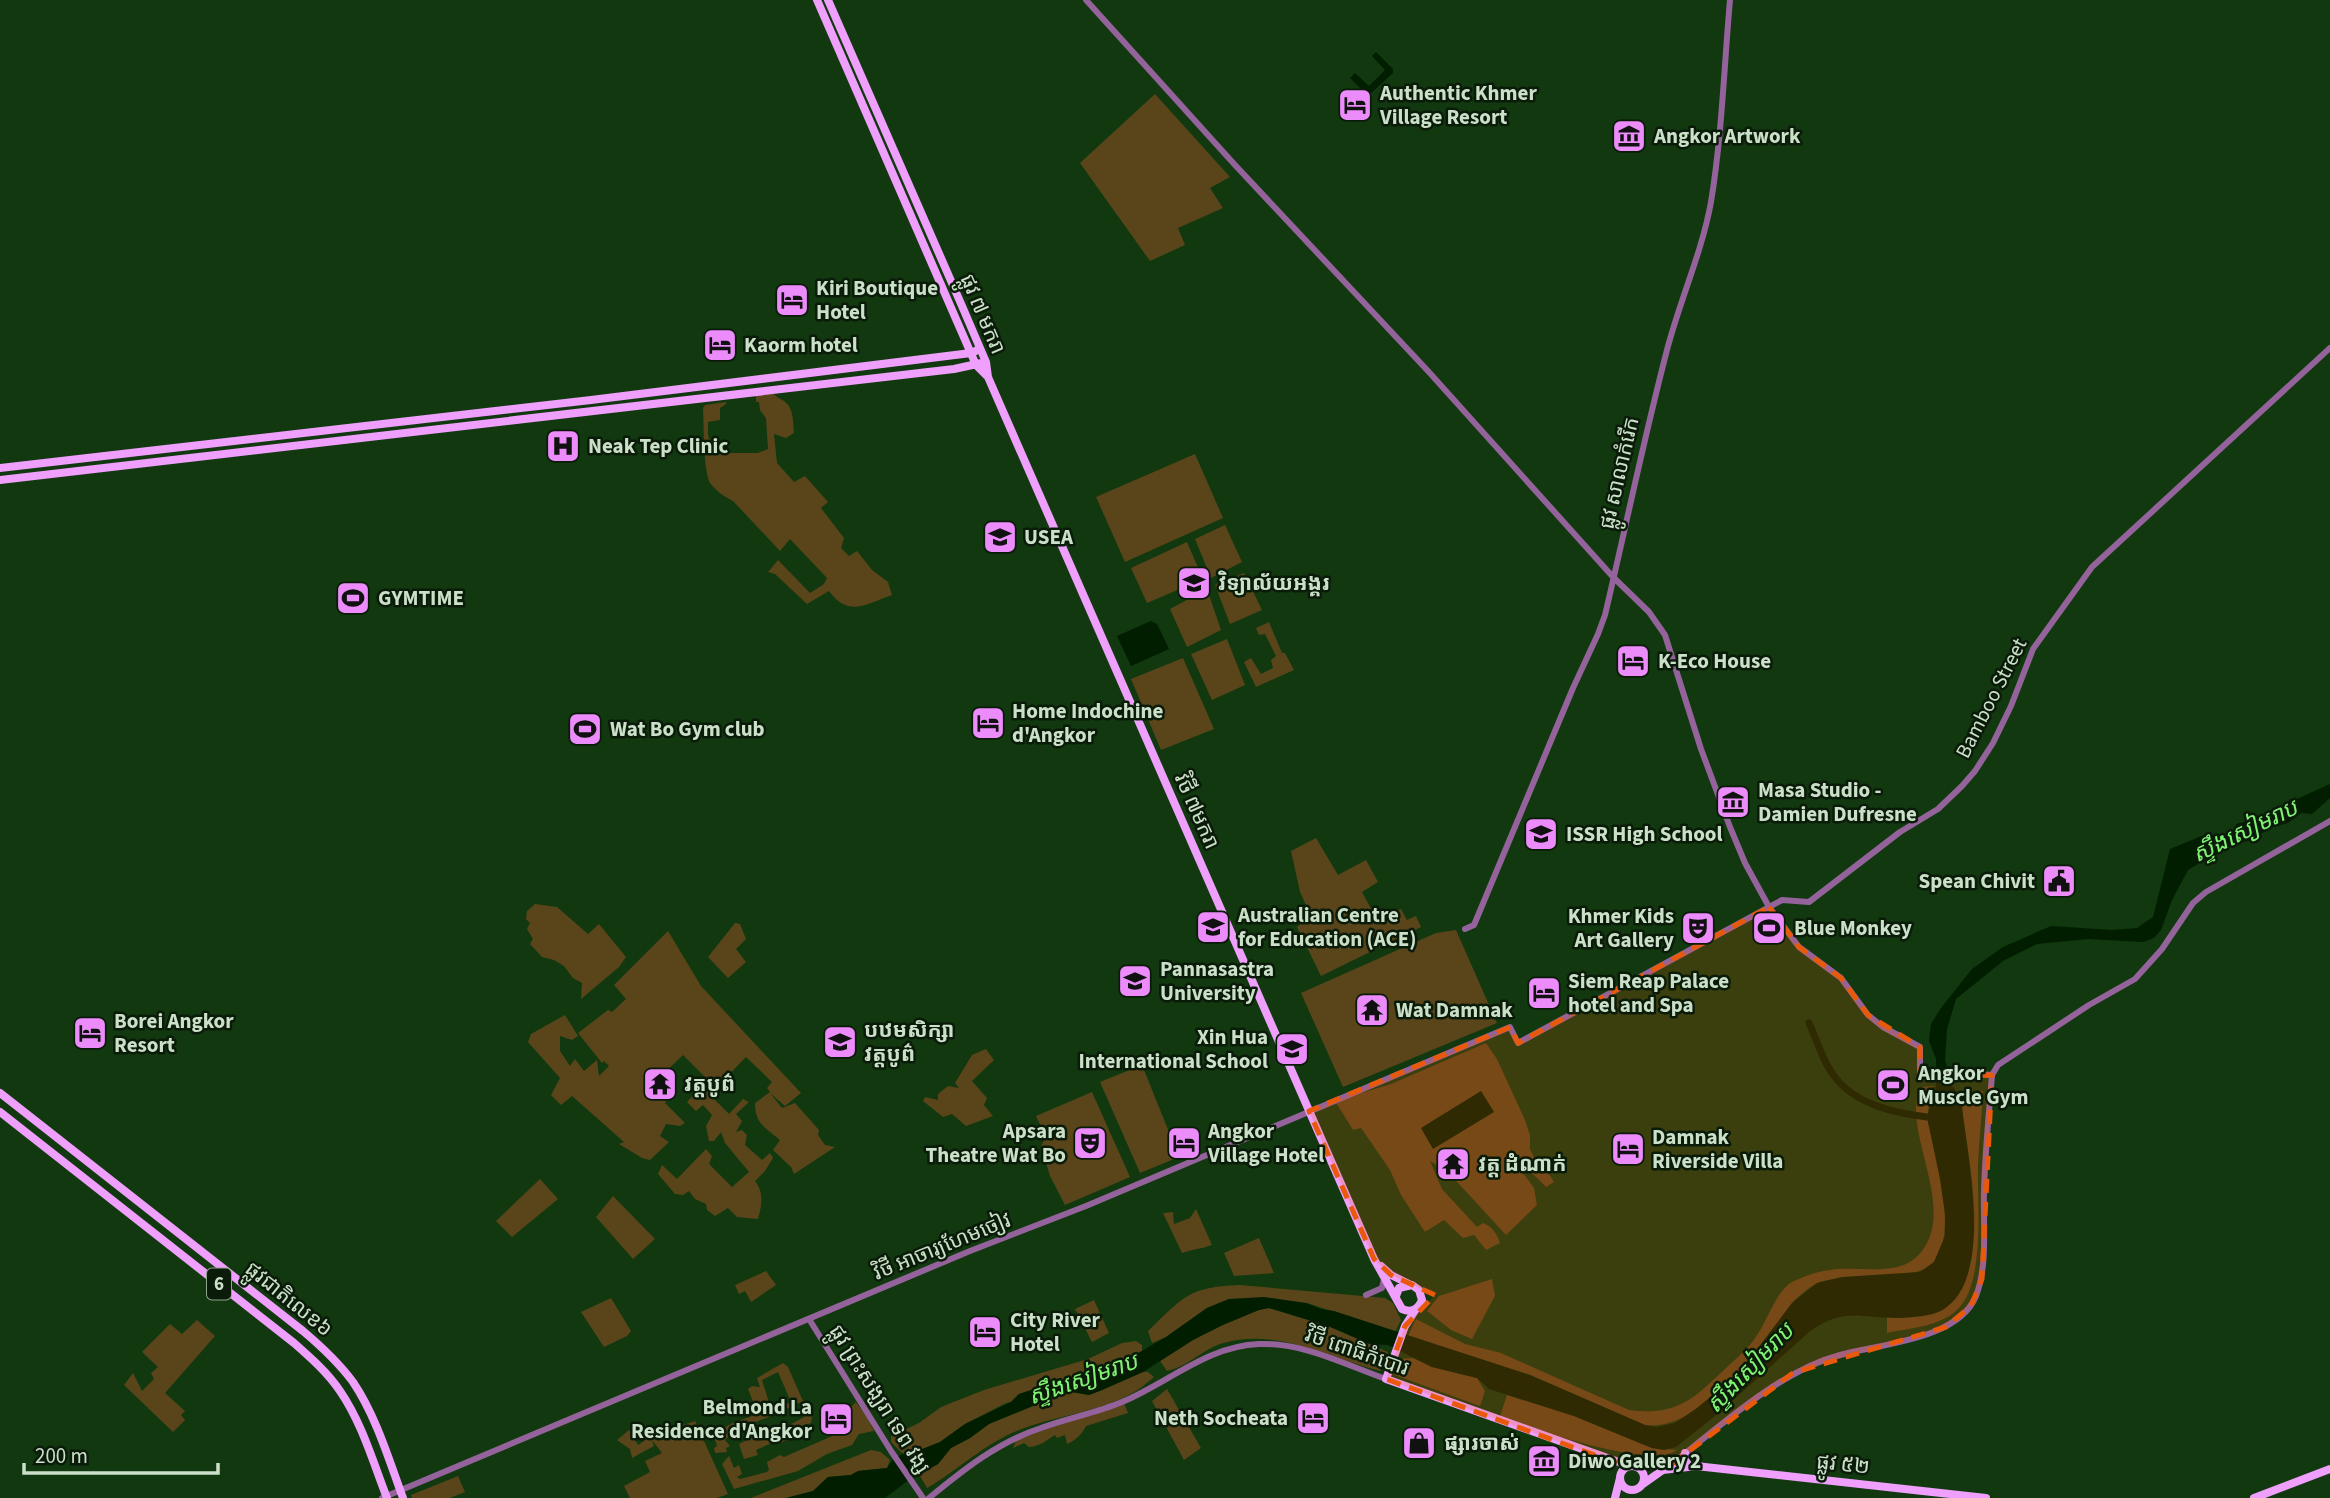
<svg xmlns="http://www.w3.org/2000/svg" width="2330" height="1498" font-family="'Source Sans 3','Noto Sans Khmer',sans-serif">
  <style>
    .green { fill: #5a451b }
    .water { fill: #021e01 }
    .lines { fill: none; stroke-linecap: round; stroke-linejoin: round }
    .canal { stroke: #021e01; stroke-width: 7 }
    .minor { stroke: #94639b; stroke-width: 6 }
    .major { stroke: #ef9ffc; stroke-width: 8 }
    .marked { fill: #e8590c; fill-opacity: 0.2; stroke: #e8590c; stroke-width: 5; stroke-dasharray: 14 9; stroke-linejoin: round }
    .labels { text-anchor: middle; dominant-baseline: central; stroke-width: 5; stroke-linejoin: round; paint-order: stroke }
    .shield { fill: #0b1b09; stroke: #91a58f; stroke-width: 2 }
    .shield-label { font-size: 19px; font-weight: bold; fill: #cbe0c8 }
    .poi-label { font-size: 21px; font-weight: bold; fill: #cbe0c8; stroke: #0b1b09; text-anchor: start }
    .street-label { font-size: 21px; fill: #cbe0c8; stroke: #0b1b09 }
    .water-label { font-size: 23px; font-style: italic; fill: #80f274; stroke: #0b1b09 }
  </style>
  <rect width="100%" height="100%" fill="#11380e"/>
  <!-- green -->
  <path class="green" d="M1155,94L1230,177L1210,188L1223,208L1178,228L1185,245L1150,261L1080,163Z
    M770,391C775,396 778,397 784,401C794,408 793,422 794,433L786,438L774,434L777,463L794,482L805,476L828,502L821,508L844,538L841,548L849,556L857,551L872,570L888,582L892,595C866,604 849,618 829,591L807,604L775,574L768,572L778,560L810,593L824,584L827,578L790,539L780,551L733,501C725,497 715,490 710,483C703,469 704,425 703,408L705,405L726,402V404L720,408V420L708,422V435L711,443L719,446L718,453H758L768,449L766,418L760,410L759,402H756V393Z
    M1195,454L1223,518L1125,562L1096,497Z
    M1225,525L1242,562L1211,578L1195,539Z
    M1187,542L1203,579L1147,603L1131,568Z
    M1244,573L1262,610L1230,624L1215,585Z
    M1207,589L1221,630L1187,647L1170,609Z
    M1269,622L1282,653H1285L1294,670L1256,687L1244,662L1251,658L1261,674L1273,668L1271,660L1276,656L1265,634L1259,635L1256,628Z
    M1227,639L1245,685L1212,700L1191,654Z
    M1183,658L1214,729L1161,750L1131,679Z
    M1316,838L1338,875L1366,860L1378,882L1362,892L1377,920L1401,909L1407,920L1416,916L1421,927L1321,976L1297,927L1311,916L1300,892L1291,851Z
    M535,904L557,907L588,934L599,924L626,957L619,967L581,999L582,983L573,978L564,966L554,960L542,957L530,944L533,939L527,929L530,923L526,919L527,911Z
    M735,923L740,924L746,939L736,949L746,962L728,978L708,957Z
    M1456,930L1497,1023L1343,1087L1301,993L1436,933Z
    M668,931L701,986L801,1093L785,1106L770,1093L782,1108L795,1103L819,1130L818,1135L825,1145L835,1147L794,1174L791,1167L773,1150L780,1140C765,1127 755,1124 755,1103L770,1092L767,1088L772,1082L746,1057L716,1088L683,1055L661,1076L654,1070L671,1094L665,1103L685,1123L680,1126L666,1124L660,1136L669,1142L650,1160L642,1158L619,1144L624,1142L572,1096L561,1105L551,1095L560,1078L528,1042L531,1034L565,1015L578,1036L572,1040L560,1036V1051L570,1066L575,1059L584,1071L597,1060L599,1076L609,1066L604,1061L602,1063L578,1033L608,1010L612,1012L626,999L614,985Z
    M1486,1043L1497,1059L1525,1120L1530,1135V1149L1542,1174L1547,1171L1554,1182L1546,1187L1527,1168L1523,1173L1534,1188L1537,1205L1506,1235L1447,1171L1430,1161L1442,1189L1477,1227L1483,1223C1493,1227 1497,1234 1500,1243L1486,1250L1474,1235L1463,1238L1444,1220L1425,1232L1401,1195L1390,1170L1361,1128L1353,1130L1335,1101L1391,1084Z
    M986,1049L994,1060L972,1081L987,1098L984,1105L993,1116L966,1126L952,1114L943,1117L923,1101L925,1097L938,1100V1094L948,1086L959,1088L955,1083L972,1055Z
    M1142,1065L1179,1157L1140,1173L1100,1082Z
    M706,1081L715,1089L711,1096L729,1114L743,1099L749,1102L736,1114L742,1121L736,1132L742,1130L747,1135L745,1145L762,1160L770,1153L773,1158L765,1171L755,1181C764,1192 762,1205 758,1219L737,1217L728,1208L715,1216L707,1210L706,1204L695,1199L689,1191L683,1195L675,1194L658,1174L662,1165L677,1179L706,1149L712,1156L709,1164L732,1187L749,1172L725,1143L721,1132L714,1141H709L706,1126L712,1115L703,1105L696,1111L687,1102Z
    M1933,1086C1933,1097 1927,1107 1928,1118C1928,1128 1933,1139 1935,1149C1941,1178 1955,1239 1933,1263C1916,1282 1848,1273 1820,1282C1812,1285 1804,1292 1798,1297C1789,1305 1783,1317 1775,1326C1747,1362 1696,1432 1645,1425L1530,1375L1408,1336L1416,1319L1465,1344L1501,1353L1629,1410C1678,1416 1693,1399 1726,1368C1738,1357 1751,1346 1759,1332C1768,1318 1778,1288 1794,1281C1805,1276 1819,1271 1830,1270C1861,1265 1904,1280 1924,1248C1950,1209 1915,1150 1916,1108C1916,1101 1920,1093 1922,1087Z
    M1983,1091C1982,1115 1979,1141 1978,1165C1977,1203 1986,1283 1957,1310C1939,1327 1910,1328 1887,1333V1317C1903,1318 1925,1318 1941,1311C1947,1308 1951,1302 1955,1296C1990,1250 1968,1161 1962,1107L1964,1092Z
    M1092,1092L1130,1177L1065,1205L1050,1176L1041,1146L1046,1137L1036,1116Z
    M540,1179L558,1199L512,1237L496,1221Z
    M613,1196L655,1239L633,1259L596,1217Z
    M1196,1209L1212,1245C1201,1249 1193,1249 1182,1253L1163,1213L1173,1212L1174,1224L1190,1218Z
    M1259,1238L1274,1273L1234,1276L1224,1253Z
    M766,1271L776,1285L751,1302L745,1291L739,1294L735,1285Z
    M1492,1279L1495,1296L1472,1339L1451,1330L1427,1311L1439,1296Z
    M1240,1285L1385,1298L1393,1303L1401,1320L1395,1332L1307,1303L1229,1299L1207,1308L1166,1337L1152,1343L1148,1331C1184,1297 1188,1287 1240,1285Z
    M611,1298L631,1331L627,1336L604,1347L581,1312Z
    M1094,1300L1109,1333L1092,1342L1075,1309Z
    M1269,1308L1328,1326L1388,1352L1387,1356L1392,1358L1380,1371C1328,1358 1275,1326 1220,1344C1201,1351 1187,1367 1167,1371L1160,1361C1193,1340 1230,1315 1269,1308Z
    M197,1320L215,1336L165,1393L185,1411L181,1415L185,1420L173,1432L124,1385L133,1373L142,1391L154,1379L151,1373L158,1367L142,1352L170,1324L182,1334Z
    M1136,1341L1142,1345V1351C1104,1374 1060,1378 1019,1394L1011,1402L1006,1403L965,1424L940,1442L915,1452L910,1457L901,1452L891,1442V1436L919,1423L941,1407L984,1390L1088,1359L1122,1343Z
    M1413,1358L1432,1367L1477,1378L1485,1391L1480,1406L1392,1374L1396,1359Z
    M783,1363L788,1367L803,1401L786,1409L784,1405L791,1402L778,1372L762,1380L771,1409L777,1407L779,1413L737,1429L725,1440L730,1446L726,1448L727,1452L715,1453L714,1448L717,1446L713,1433L735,1422L758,1414L748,1389L752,1386L760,1387L757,1378Z
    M1143,1372H1148L1154,1377C1150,1380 1146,1384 1142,1387C1109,1411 1057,1415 1019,1430C985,1443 958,1470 927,1488L920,1476L919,1474L938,1464L951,1448L970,1438L989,1424L1040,1403L1056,1394L1072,1392L1089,1395Z
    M1167,1389L1201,1448L1184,1460L1152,1401Z
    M1507,1395L1574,1416L1652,1448L1677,1450C1652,1470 1531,1429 1500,1416Z
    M856,1402L867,1417L874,1431L859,1434L852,1445L827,1454L798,1471L734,1489L722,1464L729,1456L734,1468L739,1465L742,1474L737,1477L740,1479L767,1472L769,1470L767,1462L780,1455L784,1457L846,1430L848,1410Z
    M1124,1403L1128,1413L1086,1426C1082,1434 1075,1441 1067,1444L1065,1435L1057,1438L1055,1435C1045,1441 1041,1446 1029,1447L1024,1443L1013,1448L1017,1438Z
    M808,1406L812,1417L811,1423L798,1427L799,1436L777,1444L774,1442L756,1450L758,1455L744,1459L739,1444L758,1434L777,1427H786L804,1417L801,1407Z
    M695,1421L728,1494L717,1498H630L624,1486L650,1472L645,1461L662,1453L652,1440L654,1446L632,1458L630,1449L617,1440L629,1430L638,1445L644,1441L638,1428L646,1425L651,1436Z
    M871,1450L881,1452L890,1460L887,1468L858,1471L851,1475L828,1477L813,1491L786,1498H751Z
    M458,1476L465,1492L450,1498H412L411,1495Z"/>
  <!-- water -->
  <path class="water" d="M1376,52L1393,69V73L1370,94H1366L1350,78L1355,73L1369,86L1385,70L1372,56Z
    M1151,621L1157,624L1169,649L1131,666L1117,636Z
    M2330,784V798L2312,814L2301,813L2288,823L2273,827L2248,841L2229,845L2188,870L2172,900L2161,930L2154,938L2143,942L2088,939L2037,944L2003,961L1956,999L1947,1029L1945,1060L1952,1086L1959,1095L1962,1107C1967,1156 1995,1281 1942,1310C1931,1316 1913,1317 1900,1318C1862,1319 1845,1306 1809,1332L1720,1412L1676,1447L1664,1450L1652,1448L1574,1416L1489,1389L1477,1378L1432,1367L1388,1345L1370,1344L1328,1326L1269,1308L1259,1310L1223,1325L1193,1340L1143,1372L1100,1391L1089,1395L1072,1392L1056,1394L1040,1403L989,1424L970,1438L951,1448L938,1464L906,1482L885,1498H786L813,1491L828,1477L851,1475L858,1471L887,1468L893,1459L903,1454L910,1457L915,1452L940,1442L965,1424L1011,1402L1019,1394L1107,1368L1128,1359L1166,1337L1207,1308L1229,1299L1264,1297L1306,1303L1321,1309L1334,1311L1530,1375L1645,1425L1657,1427L1675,1423L1697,1408L1740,1372L1792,1303L1817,1283L1842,1277L1920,1272L1934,1262L1945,1236V1214L1940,1179L1927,1117L1936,1087V1059L1929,1041L1931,1024L1941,1008L1972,969L2003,947L2051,926L2112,930L2137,928L2153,917L2170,849L2209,833L2216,839L2230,838L2236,835V824L2248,821L2257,823L2277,809L2283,811L2290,799H2297Z
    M1481,1091L1494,1112L1433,1149L1421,1128Z"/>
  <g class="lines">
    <!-- canal -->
    <path class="canal" d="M1809,1023C1817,1040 1823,1063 1835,1077C1856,1105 1895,1113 1927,1117"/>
    <!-- minor -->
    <path class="minor" d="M1086,0L1235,165L1428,371L1613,577L1649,612L1665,635L1701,749L1730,827L1745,863L1769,907L1799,947L1841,978L1868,1015L1883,1027L1920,1047V1075L1954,1072L1992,1075
      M1465,929L1474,925L1573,688L1598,634L1605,615C1626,526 1644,438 1667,350C1680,300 1702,252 1711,202C1722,135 1724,67 1730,0
      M1366,1295L1382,1288L1384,1279
      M809,1319L891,1451L923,1498
      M1672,1464C1721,1425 1780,1371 1840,1355C1880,1344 1958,1340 1976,1296C1988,1265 1983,1225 1984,1191C1985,1152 1989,1114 1992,1075L1998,1065L2089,1005L2135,979L2162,949L2193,903L2206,892L2330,821
      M382,1498L970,1251L1086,1206L1510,1027L1518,1043L1782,900L1809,902L1900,832L1938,809L1962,786L1975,771L1993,743L2011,706L2033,649L2092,567L2330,348
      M929,1498C963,1470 998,1442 1041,1428C1068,1418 1096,1413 1122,1402C1168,1383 1207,1346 1259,1344C1302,1342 1346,1365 1386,1379"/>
    <!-- major -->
    <path class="major" d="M817,0L976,365L988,377
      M828,0L962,306L986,362L988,377L998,400L1374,1259L1402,1309C1411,1313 1418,1310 1422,1300L1419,1290L1412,1285L1399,1288L1396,1296
      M0,468L591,400L971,353L980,349
      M0,480L954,369L986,362
      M0,1093L303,1331C322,1347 339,1363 353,1382C376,1416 389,1460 403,1498
      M0,1112L294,1343C311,1358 328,1373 340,1391C362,1423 373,1462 387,1498
      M1381,1266L1391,1275L1411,1285
      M1416,1309L1405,1326L1386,1379L1630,1466
      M1685,1453L1684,1459L1687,1463
      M1620 1478a12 12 0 1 1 24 0a12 12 0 1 1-24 0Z
      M1637,1467L1676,1463
      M1663,1470L1696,1466L1986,1498
      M1643,1484L1667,1467
      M1615,1498L1620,1478
      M2254,1498L2330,1469"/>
  </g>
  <!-- marked area -->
  <path class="marked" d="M1769,907L1799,947L1841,978L1868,1015L1920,1047V1076L1992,1075L1982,1279L1971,1306L1946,1327L1793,1373L1672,1464L1622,1465L1386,1379L1405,1326L1435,1295L1391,1275L1374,1259L1309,1111L1510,1027L1518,1043Z"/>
  <!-- icons -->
  <defs>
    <g id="hotel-square" transform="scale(1.75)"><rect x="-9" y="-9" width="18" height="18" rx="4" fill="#ec8cfb" stroke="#0b1b09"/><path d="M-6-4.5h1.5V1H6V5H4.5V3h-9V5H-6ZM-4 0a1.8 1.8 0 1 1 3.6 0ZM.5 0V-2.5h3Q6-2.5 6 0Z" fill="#111"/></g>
    <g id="museum-square" transform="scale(1.75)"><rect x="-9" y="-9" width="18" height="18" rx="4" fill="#ec8cfb" stroke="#0b1b09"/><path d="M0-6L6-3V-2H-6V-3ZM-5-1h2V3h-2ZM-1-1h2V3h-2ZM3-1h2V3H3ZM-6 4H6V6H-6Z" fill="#111"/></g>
    <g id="hospital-square" transform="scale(1.75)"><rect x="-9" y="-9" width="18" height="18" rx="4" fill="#ec8cfb" stroke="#0b1b09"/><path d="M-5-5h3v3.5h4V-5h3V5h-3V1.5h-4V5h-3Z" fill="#111"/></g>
    <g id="university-square" transform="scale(1.75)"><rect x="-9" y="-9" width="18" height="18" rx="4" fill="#ec8cfb" stroke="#0b1b09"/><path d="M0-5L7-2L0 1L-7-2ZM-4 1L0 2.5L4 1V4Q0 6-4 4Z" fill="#111"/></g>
    <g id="school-square" transform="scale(1.75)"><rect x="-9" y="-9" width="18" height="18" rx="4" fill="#ec8cfb" stroke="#0b1b09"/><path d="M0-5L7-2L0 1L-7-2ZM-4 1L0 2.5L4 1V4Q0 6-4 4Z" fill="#111"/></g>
    <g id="stadium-square" transform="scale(1.75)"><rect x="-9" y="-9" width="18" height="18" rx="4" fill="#ec8cfb" stroke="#0b1b09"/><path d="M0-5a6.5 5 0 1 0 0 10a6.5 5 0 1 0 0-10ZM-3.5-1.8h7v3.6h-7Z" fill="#111"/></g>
    <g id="civic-square" transform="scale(1.75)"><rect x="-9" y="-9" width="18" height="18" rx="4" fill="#ec8cfb" stroke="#0b1b09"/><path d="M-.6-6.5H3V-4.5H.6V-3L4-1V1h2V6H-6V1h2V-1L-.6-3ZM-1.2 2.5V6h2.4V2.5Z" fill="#111"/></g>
    <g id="theatre-square" transform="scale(1.75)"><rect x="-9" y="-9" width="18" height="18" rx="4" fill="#ec8cfb" stroke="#0b1b09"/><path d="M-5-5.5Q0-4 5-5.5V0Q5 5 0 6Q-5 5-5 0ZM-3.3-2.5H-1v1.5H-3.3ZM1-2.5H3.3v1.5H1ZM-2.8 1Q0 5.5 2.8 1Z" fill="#111"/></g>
    <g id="temple-square" transform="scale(1.75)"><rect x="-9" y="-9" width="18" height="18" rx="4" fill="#ec8cfb" stroke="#0b1b09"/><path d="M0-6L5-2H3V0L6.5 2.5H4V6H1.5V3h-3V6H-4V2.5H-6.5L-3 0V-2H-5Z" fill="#111"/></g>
    <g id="shop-square" transform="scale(1.75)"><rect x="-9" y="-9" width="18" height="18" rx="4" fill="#ec8cfb" stroke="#0b1b09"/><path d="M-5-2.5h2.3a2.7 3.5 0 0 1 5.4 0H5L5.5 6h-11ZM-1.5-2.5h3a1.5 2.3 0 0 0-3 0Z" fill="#111"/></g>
  </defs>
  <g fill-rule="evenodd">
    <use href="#hotel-square" x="1355" y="105"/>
    <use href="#museum-square" x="1629" y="136"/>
    <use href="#hotel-square" x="792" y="300"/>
    <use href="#hotel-square" x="720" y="345"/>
    <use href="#hospital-square" x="563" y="446"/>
    <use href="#university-square" x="1000" y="537"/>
    <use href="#school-square" x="1194" y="583"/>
    <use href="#stadium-square" x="353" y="598"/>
    <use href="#hotel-square" x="1633" y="661"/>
    <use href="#hotel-square" x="988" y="723"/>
    <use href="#stadium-square" x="585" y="729"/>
    <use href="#museum-square" x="1733" y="802"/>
    <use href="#school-square" x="1541" y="834"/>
    <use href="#civic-square" x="2059" y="881"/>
    <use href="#university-square" x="1213" y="927"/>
    <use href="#theatre-square" x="1698" y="928"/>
    <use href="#stadium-square" x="1769" y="928"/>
    <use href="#university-square" x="1135" y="981"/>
    <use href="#hotel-square" x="1544" y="993"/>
    <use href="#temple-square" x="1372" y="1010"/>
    <use href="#hotel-square" x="90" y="1033"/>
    <use href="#school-square" x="840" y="1042"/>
    <use href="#school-square" x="1292" y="1049"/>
    <use href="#temple-square" x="660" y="1084"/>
    <use href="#stadium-square" x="1893" y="1085"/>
    <use href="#theatre-square" x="1090" y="1143"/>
    <use href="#hotel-square" x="1184" y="1143"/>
    <use href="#hotel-square" x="1628" y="1149"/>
    <use href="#temple-square" x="1453" y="1164"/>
    <use href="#hotel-square" x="985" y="1332"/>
    <use href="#hotel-square" x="1313" y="1418"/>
    <use href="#hotel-square" x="836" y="1419"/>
    <use href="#shop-square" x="1419" y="1443"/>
    <use href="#museum-square" x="1544" y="1461"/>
  </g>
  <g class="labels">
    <!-- shield labels -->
    <rect class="shield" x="207" y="1268.5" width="24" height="31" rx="5"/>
    <g class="shield-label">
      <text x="219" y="1284">6</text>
    </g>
    <!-- poi labels -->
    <g class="poi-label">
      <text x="1380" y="93">Authentic Khmer<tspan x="1380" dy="24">Village Resort</tspan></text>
      <text x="1654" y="136">Angkor Artwork</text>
      <text x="816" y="288">Kiri Boutique<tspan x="816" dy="24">Hotel</tspan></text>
      <text x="744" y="345">Kaorm hotel</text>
      <text x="588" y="446">Neak Tep Clinic</text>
      <text x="1024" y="537">USEA</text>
      <text x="1218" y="583">វិទ្យាល័យអង្គរ</text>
      <text x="378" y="598">GYMTIME</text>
      <text x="1658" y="661">K-Eco House</text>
      <text x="1012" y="711">Home Indochine<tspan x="1012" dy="24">d'Angkor</tspan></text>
      <text x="610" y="729">Wat Bo Gym club</text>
      <text x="1758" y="790">Masa Studio -<tspan x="1758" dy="24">Damien Dufresne</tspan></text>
      <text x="1566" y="834">ISSR High School</text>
      <text x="2035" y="881" text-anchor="end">Spean Chivit</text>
      <text x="1238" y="915">Australian Centre<tspan x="1238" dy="24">for Education (ACE)</tspan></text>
      <text x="1674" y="916" text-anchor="end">Khmer Kids<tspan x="1674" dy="24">Art Gallery</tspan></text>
      <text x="1794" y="928">Blue Monkey</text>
      <text x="1160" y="969">Pannasastra<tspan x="1160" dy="24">University</tspan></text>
      <text x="1568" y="981">Siem Reap Palace<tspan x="1568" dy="24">hotel and Spa</tspan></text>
      <text x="1396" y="1010">Wat Damnak</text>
      <text x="114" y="1021">Borei Angkor<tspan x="114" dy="24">Resort</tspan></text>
      <text x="864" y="1030">បឋមសិក្សា<tspan x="864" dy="24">វត្តបូព៌</tspan></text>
      <text x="1268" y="1037" text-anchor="end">Xin Hua<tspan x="1268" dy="24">International School</tspan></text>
      <text x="1918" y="1073">Angkor<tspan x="1918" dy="24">Muscle Gym</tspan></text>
      <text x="684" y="1084">វត្តបូព៌</text>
      <text x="1066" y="1131" text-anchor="end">Apsara<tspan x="1066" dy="24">Theatre Wat Bo</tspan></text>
      <text x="1208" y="1131">Angkor<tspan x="1208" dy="24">Village Hotel</tspan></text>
      <text x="1652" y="1137">Damnak<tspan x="1652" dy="24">Riverside Villa</tspan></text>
      <text x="1478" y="1164">វត្ត ដំំណាក់</text>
      <text x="1010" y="1320">City River<tspan x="1010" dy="24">Hotel</tspan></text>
      <text x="812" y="1407" text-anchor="end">Belmond La<tspan x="812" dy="24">Residence d'Angkor</tspan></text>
      <text x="1288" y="1418" text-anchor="end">Neth Socheata</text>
      <text x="1444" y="1443">ផ្សារចាស់</text>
      <text x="1568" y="1461">Diwo Gallery 2</text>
    </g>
    <!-- street labels -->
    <g class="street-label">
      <text transform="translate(983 314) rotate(67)">ផ្លូវ ៧ មករា</text>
      <text transform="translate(1619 473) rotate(-77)">ផ្លូវ សាលាកំរើក</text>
      <text transform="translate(1991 698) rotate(-63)">Bamboo Street</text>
      <text transform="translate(1197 811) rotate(66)">វិថី ៧មករា</text>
      <text transform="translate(942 1246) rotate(-22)">វិថី អាចារ្យហែមចៀវ</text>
      <text transform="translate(289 1299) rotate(39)">ផ្លូវជាតិលេខ៦</text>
      <text transform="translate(1357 1351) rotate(19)">វិថី ពោធិកំបោរ</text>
      <text transform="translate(880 1399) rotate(58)">ផ្លូវ ព្រះសង្ឃរា ទេព វង្ស</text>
      <text transform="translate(1843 1464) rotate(6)">ផ្លូវ ៥២</text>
    </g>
    <!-- water labels -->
    <g class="water-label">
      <text transform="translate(2245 831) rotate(-26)">ស្ទឹងសៀមរាប</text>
      <text transform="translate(1750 1368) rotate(-46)">ស្ទឹងសៀមរាប</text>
      <text transform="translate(1083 1379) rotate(-19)">ស្ទឹងសៀមរាប</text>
    </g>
  </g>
  <!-- scale -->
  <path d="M24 1463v10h194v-10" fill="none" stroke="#cbe0c8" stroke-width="3.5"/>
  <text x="35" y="1463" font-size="21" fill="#cbe0c8" stroke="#0b1b09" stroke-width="5" paint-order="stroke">200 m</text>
</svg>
